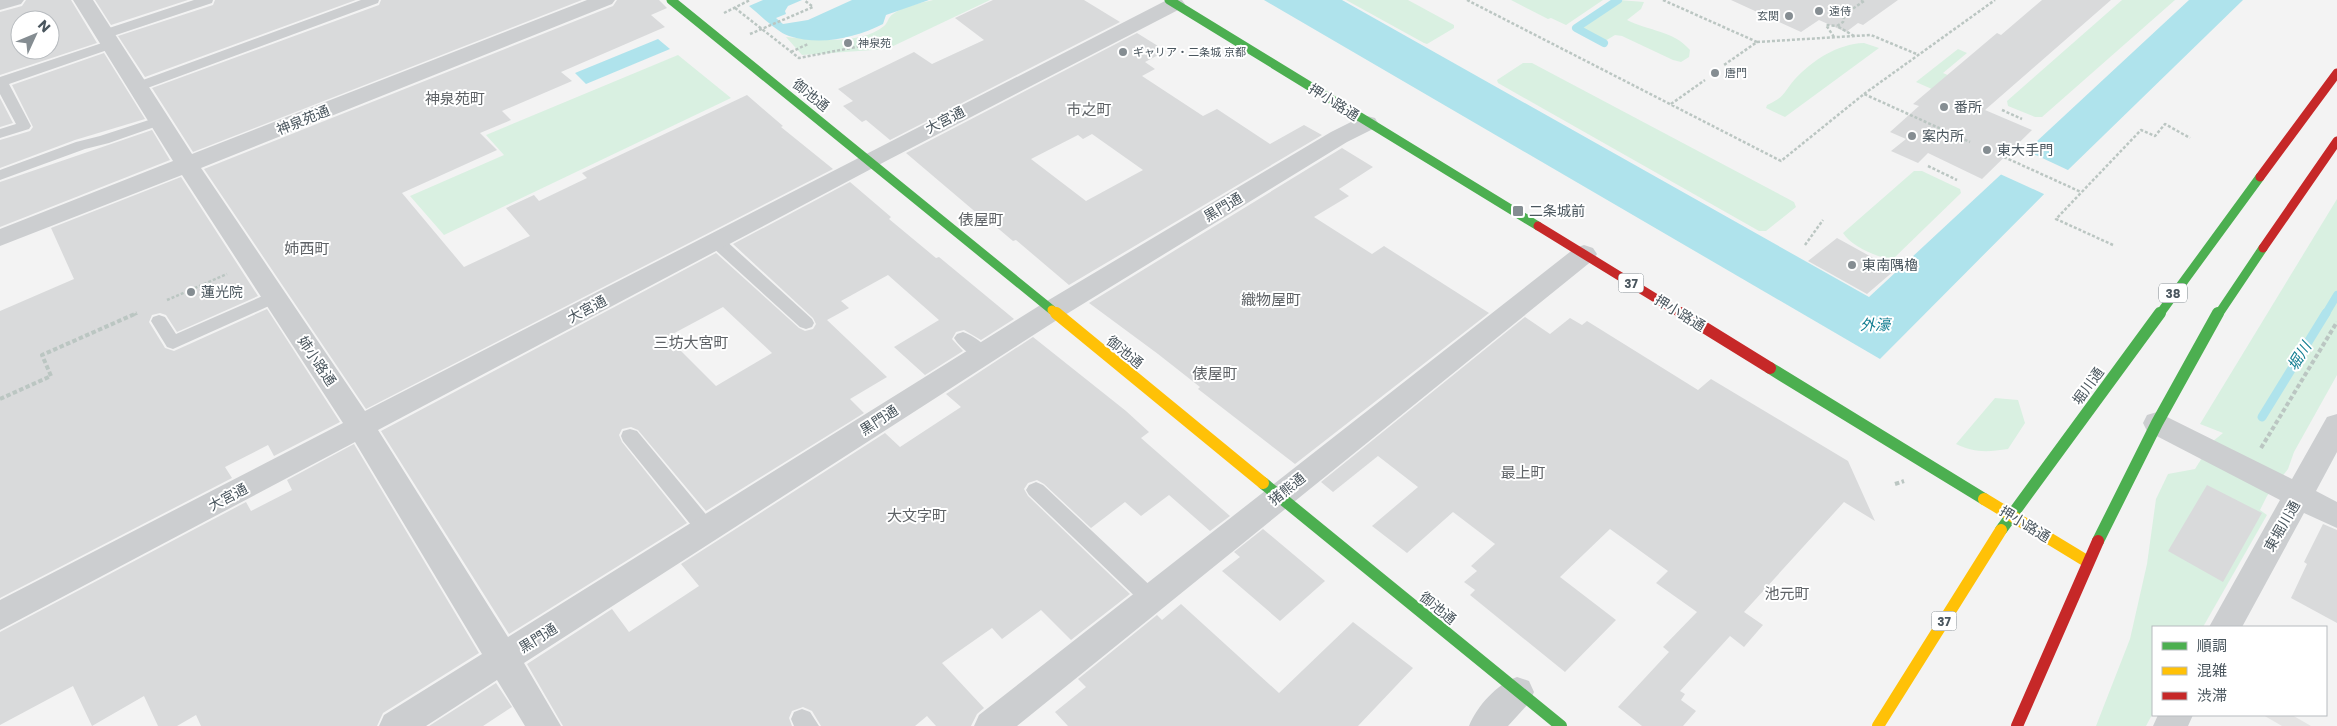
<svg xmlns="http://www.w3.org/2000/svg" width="2337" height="726" font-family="Poppins,'Noto Sans JP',sans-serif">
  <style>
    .education { fill: #e5e4e4 }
    .green { fill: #d9f0e1 }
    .water { fill: #afe3ec }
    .pier { fill: #f3f3f3 }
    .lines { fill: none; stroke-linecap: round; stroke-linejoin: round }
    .stream-far1 { stroke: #afe3ec; stroke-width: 8 }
    .stream { stroke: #afe3ec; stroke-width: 9 }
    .building { fill: #d9dadb; fill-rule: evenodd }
    .path-far1 { stroke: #bbc6c2; stroke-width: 2.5; stroke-dasharray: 3 2; stroke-linecap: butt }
    .path { stroke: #bbc6c2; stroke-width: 4; stroke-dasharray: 4.5 2.5; stroke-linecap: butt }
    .lane { fill: #ccced0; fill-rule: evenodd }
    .street { fill: #ccced0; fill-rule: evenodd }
    .fast-far1 { stroke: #4caf50; stroke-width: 9 }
    .fast { stroke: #4caf50; stroke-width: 12 }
    .slow-far1 { stroke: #ffc107; stroke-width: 9 }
    .slow { stroke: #ffc107; stroke-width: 12 }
    .jam-far1 { stroke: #c62828; stroke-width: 9 }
    .jam { stroke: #c62828; stroke-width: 12 }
    .poi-dot { fill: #858d92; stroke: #fff; stroke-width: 2 }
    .labels { text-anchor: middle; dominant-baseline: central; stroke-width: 4; stroke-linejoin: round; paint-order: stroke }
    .far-poi-label { font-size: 11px; fill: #4a565e; stroke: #fff; text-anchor: start }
    .shield { fill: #fff; stroke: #80898e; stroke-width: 1 }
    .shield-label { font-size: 12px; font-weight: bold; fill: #4a565e }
    .street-label { font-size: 14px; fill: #4a565e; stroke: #fff }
    .poi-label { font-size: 14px; fill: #4a565e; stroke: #fff; text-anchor: start }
    .neighbourhood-label { font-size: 15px; fill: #5e6266; stroke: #fff }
    .water-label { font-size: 15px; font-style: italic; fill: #137e92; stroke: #fff }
  </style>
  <rect width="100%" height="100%" fill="#f3f3f3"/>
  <!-- education -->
  <path class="education" d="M2263,715H2292L2311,726H2282Z"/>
  <!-- green -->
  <path class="green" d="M933,0H990L887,49L802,55L786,37C814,39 860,46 884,26C888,23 888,17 893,14C904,6 920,3 933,0Z
    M1346,0H1408L1454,25V28L1427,44L1424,43Z
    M1511,0H1603L1566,25L1551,18L1548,19Z
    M1619,0L1644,2L1641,9L1627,20C1649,31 1674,31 1690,50L1689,57L1681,62L1673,60L1622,36L1615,35L1605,41L1580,29L1579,28Z
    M2122,0H2175L2042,117H2035L2008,106L2007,101Z
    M1864,43L1879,48L1785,117L1766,108L1767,105C1785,97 1783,93 1795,79C1813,60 1837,44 1864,43Z
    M1958,49L1967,53L1943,73L1996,96L1979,110L1916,82Z
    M678,55L731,98L444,235L410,196L504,155L486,135Z
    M1523,63H1532L1794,202L1796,207L1766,231H1759L1498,83L1497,80Z
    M1914,171H1922L1960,189L1961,193L1893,259C1877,258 1851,246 1843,233Z
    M2337,199V375L2294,452L2288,469L2267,496L2260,510L2267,515L2203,627H2153V713L2146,726H2096L2130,639L2147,564L2156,499L2168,474L2195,469L2212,442L2223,433L2200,424Z
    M1995,398L2018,400L2025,423L2008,449C1988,452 1974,453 1956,444Z"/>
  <!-- water -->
  <path class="water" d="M763,0H802L788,6L785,11L786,14L776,18L783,24L808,20L852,0H929L886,15L883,24C855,38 821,46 789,36C777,32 759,14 749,6Z
    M1264,0H1342L1869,297L2189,0H2243L2068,170L1880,359Z
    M658,39L670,49L586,84L575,73Z"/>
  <!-- pier -->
  <path class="pier" d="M2025,150L2070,171L2046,195L2000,174Z"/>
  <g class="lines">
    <!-- stream-far1 -->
    <path class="stream-far1" d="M1604,43L1576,28L1618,0
      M2325,315L2337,295"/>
    <!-- stream -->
    <path class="stream" d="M2262,417L2326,313"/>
  </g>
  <!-- building -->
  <path class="building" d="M26,0H71L97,43L0,75V12L22,6ZM20,20H50V50H20Z
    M95,0H188L111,25Z
    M215,0H356L145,77L118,36L213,5Z
    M381,0H582L193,152L152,88L379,5Z
    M617,0H659L667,8L651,15L665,27L561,72L572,81L502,111L511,120L480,133L497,150L402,193L464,267L530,236L506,208L534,195L539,201L587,178L582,173L747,95L783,126L781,127L833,169L366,409L204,169L613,6Z
    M993,0H1084L1120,22L890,140L866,120L862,122L843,106L853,101L838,89L914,52L932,64L984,40L955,18Z
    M1731,0H1898L1863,25L1858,23L1846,32L1819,20L1801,32Z
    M2042,0H2111L1985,110L2032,130L1982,179L1928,153L1918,163L1891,151L1906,139L1890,132L1919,106L1913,104L1997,33L2001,35Z
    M1137,33L1166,51L1145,62L1155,69L1142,76L1203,116L1217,109L1270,144L1304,125L1322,135L1069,285L1016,240L1013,241L994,225L992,226L906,153ZM1092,134L1143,170L1086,201L1031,159L1078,135L1083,139Z
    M104,53L145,119L75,140L0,168V140L30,131L33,127L12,85Z
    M0,98L13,123L0,127Z
    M152,130L170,160L0,227V182Z
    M1342,148L1373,167L1339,189L1349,196L1314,217L1372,254L1384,246L1489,313L1295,464L1198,389L1200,387L1158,354L1089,303Z
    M181,177L258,296L177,332L166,315L160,313L152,315L149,322L165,348L174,351L267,309L340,422L274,456L268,445L225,467L232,478L0,598V311L74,279L51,228Z
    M850,182L891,217L889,219L936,258L939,257L1014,319L981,340L964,330L956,332L952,339L963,351L925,375L894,347L939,320L888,275L841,301L849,308L827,320L887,377L850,399L864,413L706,511L638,430L631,427L622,429L619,435L622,442L687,523L509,634L381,431L716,253L799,328L805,331L813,329L816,324L813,318L733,244ZM723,307L772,353L716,386L667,337Z
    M1837,238L1895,270L1867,294L1808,261Z
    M1525,317L1550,334L1570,318L1582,325L1587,321L1698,390L1711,379L1848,461L1875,521L1844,502L1744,612L1763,625L1744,647L1730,636L1680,691L1685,694L1681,700L1696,711L1683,726H1642L1618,707L1669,652L1663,647L1697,612L1656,583L1668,571L1610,529L1560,577L1616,620L1565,672L1470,595L1475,590L1464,582L1477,571L1471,566L1495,544L1453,512L1407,553L1372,526L1418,487L1378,456L1333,492L1321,482Z
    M1033,337L1126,411L1149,432L1141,438L1230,516L1210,531L1169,495L1141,516L1125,502L1091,528L1044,484L1037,480L1028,483L1024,489L1028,496L1130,594L1071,640L1041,610L1002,639L992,628L942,663L984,708L977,714L971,726H936L927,716L915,726H821L812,711L803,707L792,711L789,718L792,726H563L527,664L612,609L629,632L699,586L681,564L885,433L900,447L961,407L946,394Z
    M354,444L479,653L383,713L377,726H201L196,715L177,726H158L144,696L92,726L73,686L0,725V632L246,502L251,511L292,490L287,480Z
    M2207,485L2262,513L2223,582L2168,551Z
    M2323,524L2337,530V623L2291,598L2307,564L2304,562Z
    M1263,529L1325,581L1280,621L1222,571L1240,557L1234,552Z
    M1181,604L1279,693L1353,622L1413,668L1358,726H1068L1055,712L1086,687L1078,679L1157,615L1162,620Z
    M496,683L512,707L483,726H429Z"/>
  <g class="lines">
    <!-- path-far1 -->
    <path class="path-far1" d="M1467,0L1781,161L1864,94L1970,142
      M1663,0L1757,42L1724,65
      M735,8L799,58L861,46L881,39
      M724,13L750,0
      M750,34L813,7L804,0
      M1854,36L1837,26L1843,22L1845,14L1864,1L1861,0
      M1834,37L1826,25L1837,26
      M1757,42L1871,35L1919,55
      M864,48L882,47
      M791,52L808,44
      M1864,94L1995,0
      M1671,104L1705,80
      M2002,110L2022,119
      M2004,157L2081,192
      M1928,166L1957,180
      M1805,245L1823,220
      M2113,245L2056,219L2141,130L2155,136L2165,124L2190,138
      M167,300L227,274
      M134,315L138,313"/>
    <!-- path -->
    <path class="path" d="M0,399L51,376L42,355L137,313
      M2261,448L2337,322
      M1895,484L1904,481"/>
    <!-- lane -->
    <path class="lane" d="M194,0H213L212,3L110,37L105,38L98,34L100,31Z
      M361,0H379L378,3L142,90L137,91L130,87L132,84Z
      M111,40L116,41L118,44L116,47L9,84L31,126L29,129L0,138V129L16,124L0,94V77Z
      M158,117L165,121L163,124L109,143L85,149L0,180V170L76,142L100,136Z
      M717,237L723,238L812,319L814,323L812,327L806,329L800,327L711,246L709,242L711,238Z
      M274,291L280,293L282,297L280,301L173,349L167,347L151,321L153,317L159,315L165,317L176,334Z
      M963,332C973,335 986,345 992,354L989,358C977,362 961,349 954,338L957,334Z
      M630,429L637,431L714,524L717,530L714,536L707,538L700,536L623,441L621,436L623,431Z
      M1036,482L1043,485L1157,592L1160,598L1157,604L1150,607L1143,604L1029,495L1026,490L1029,485Z
      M802,709L810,712L819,726H794L791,719L794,712Z"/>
    <!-- street -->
    <path class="street" d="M0,0H24L21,4L0,10Z
      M73,0H93L192,154L587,0H615L612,4L201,168L365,411L1167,0H1182L1185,4L1182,8L888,160L378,430L508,637L1042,304L1331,132L1359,118L1367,116L1375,118L1378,123L1375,128L1347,142L1060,318L524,663L561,726H525L497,680L426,726H379L384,715L482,654L355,442L0,630V600L343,423L182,175L0,246V229L173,161Z
      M1584,245L1593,248L1597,254L1593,260L1017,726H974L979,715L1575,248Z
      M2157,412L2292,479L2327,417L2337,414V452L2316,491L2337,502V528L2304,513L2242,627H2209L2280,500L2147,431L2143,423L2147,415Z
      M1517,677L1529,681L1534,692L1529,703L1508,726H1469C1477,706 1497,684 1517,677Z
      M2158,715H2193L2188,726H2153Z"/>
    <!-- fast-far1 -->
    <path class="fast-far1" d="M671,0L1052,310
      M1169,0L1538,226
      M2159,315L2260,177
      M2218,315L2263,248"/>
    <!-- fast -->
    <path class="fast" d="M1770,368L1984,499
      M1263,483L1561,726
      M2001,530L2160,313
      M2098,541L2157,423L2218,313"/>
    <!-- slow-far1 -->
    <path class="slow-far1" d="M1052,310L1058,315"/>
    <!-- slow -->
    <path class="slow" d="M1056,313L1263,483
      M1984,499L2088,562
      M1878,726L2001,530"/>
    <!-- jam-far1 -->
    <path class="jam-far1" d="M2260,177L2337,73
      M1538,226L1683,315
      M2263,248L2337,141"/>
    <!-- jam -->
    <path class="jam" d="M1681,313L1770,368
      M2017,726L2098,541"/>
  </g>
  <!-- markers -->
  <g class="poi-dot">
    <circle cx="1819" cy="11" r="5"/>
    <circle cx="1789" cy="16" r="5"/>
    <circle cx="848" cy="43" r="5"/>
    <circle cx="1123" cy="52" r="5"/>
    <circle cx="1715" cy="73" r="5"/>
    <circle cx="1944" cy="107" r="5"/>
    <circle cx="1912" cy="136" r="5"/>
    <circle cx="1987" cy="150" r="5"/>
    <rect x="1512" y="205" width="12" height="12" rx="2.5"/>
    <circle cx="1852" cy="265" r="5"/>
    <circle cx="191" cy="292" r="5"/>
  </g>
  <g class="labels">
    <!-- far-poi labels -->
    <g class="far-poi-label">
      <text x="1829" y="11">遠侍</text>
      <text x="1779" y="16" text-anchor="end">玄関</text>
      <text x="858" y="43">神泉苑</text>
      <text x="1133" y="52">ギャリア・二条城 京都</text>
      <text x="1725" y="73">唐門</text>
    </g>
    <!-- shield labels -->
    <g class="shield">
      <rect x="1618.5" y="273.5" width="25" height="19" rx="4"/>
      <rect x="2159" y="283.5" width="28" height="19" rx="4"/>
      <rect x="1931.5" y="611.5" width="25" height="19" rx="4"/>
    </g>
    <g class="shield-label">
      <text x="1631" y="283">37</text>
      <text x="2173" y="293">38</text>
      <text x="1944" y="621">37</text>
    </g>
    <!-- street labels -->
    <g class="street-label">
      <text transform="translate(811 95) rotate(39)">御池通</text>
      <text transform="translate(1334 102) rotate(32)">押小路通</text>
      <text transform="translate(303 120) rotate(-22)">神泉苑通</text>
      <text transform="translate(945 120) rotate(-27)">大宮通</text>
      <text transform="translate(1223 207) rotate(-31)">黒門通</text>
      <text transform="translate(587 309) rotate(-28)">大宮通</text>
      <text transform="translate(1680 313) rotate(31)">押小路通</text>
      <text transform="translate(1125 352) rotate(39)">御池通</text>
      <text transform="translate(317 361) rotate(56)">姉小路通</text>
      <text transform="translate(2088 386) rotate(-54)">堀川通</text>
      <text transform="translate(879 420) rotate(-33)">黒門通</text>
      <text transform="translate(1287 489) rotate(-39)">猪熊通</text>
      <text transform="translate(228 497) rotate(-28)">大宮通</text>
      <text transform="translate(2025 524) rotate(31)">押小路通</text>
      <text transform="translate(2282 526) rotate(-60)">東堀川通</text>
      <text transform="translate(1438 608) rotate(39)">御池通</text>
      <text transform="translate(538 638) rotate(-32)">黒門通</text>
    </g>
    <!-- poi labels -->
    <g class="poi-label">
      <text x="1954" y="107">番所</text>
      <text x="1922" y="136">案内所</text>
      <text x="1997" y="150">東大手門</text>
      <text x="1529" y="211">二条城前</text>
      <text x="1862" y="265">東南隅櫓</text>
      <text x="201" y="292">蓮光院</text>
    </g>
    <!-- neighbourhood labels -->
    <g class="neighbourhood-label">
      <text x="455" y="98">神泉苑町</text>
      <text x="1089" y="109">市之町</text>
      <text x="981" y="219">俵屋町</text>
      <text x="307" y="248">姉西町</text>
      <text x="1271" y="299">織物屋町</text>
      <text x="691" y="342">三坊大宮町</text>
      <text x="1215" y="373">俵屋町</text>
      <text x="1523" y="472">最上町</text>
      <text x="917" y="515">大文字町</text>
      <text x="1787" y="593">池元町</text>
    </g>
    <!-- water labels -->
    <g class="water-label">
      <text x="1875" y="324">外濠</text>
      <text transform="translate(2299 356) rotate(-58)">堀川</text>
    </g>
  </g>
  <!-- legend -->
  <rect x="2152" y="626" width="175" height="90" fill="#ffffff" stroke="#b7bbbf"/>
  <rect x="2162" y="642" width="25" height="8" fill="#4caf50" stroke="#b7bbbf"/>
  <text x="2197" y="651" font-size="15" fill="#4a565e">順調</text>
  <rect x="2162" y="667" width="25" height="8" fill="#ffc107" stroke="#b7bbbf"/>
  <text x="2197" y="676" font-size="15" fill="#4a565e">混雑</text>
  <rect x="2162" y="692" width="25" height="8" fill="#c62828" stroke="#b7bbbf"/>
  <text x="2197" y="701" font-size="15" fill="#4a565e">渋滞</text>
  <!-- north arrow -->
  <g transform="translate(35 35) rotate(46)"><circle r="24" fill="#ffffff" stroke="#b7bbbf"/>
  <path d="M0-4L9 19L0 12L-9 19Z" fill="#858d92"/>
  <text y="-8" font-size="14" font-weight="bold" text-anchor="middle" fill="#4a565e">N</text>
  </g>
</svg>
